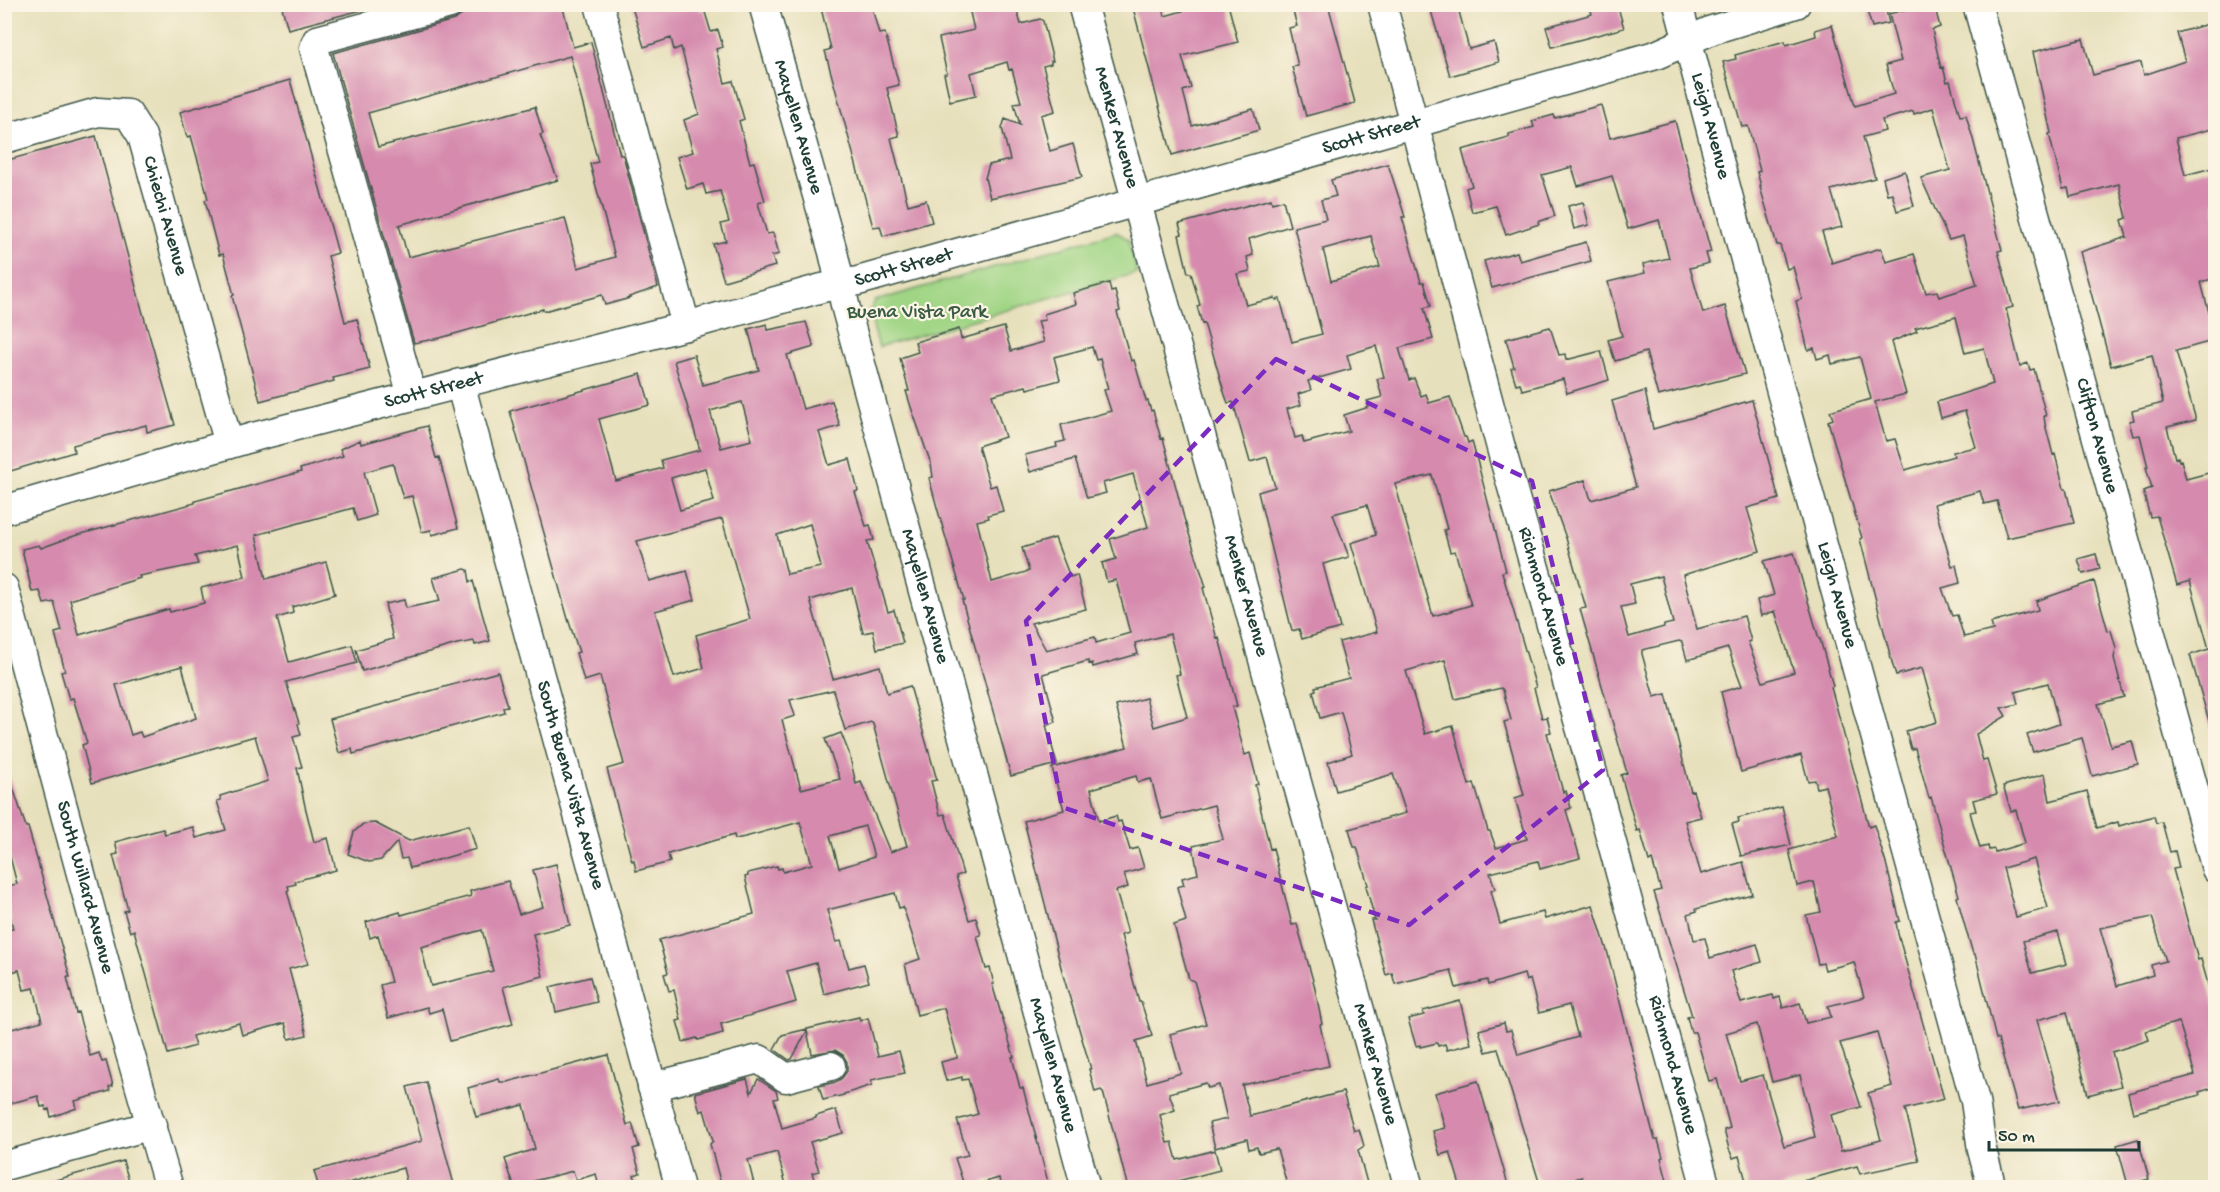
<svg xmlns="http://www.w3.org/2000/svg" width="2220" height="1192" font-family="'Gochi Hand',sans-serif">
  <style>
    .green { fill: #a0d585; stroke: #60895c; stroke-width: 1.5 }
    .building { fill: #d68bae; fill-rule: evenodd }
    .lines { fill: none; stroke-linecap: round; stroke-linejoin: round }
    .minor-casing { stroke: #3d5548; stroke-width: 31 }
    .minor { stroke: #fff; stroke-width: 28 }
    .marked { fill: none; stroke: #7b2cbf; stroke-width: 4.5; stroke-dasharray: 12 8; stroke-linejoin: round }
    .labels { text-anchor: middle; dominant-baseline: central; stroke-width: 4.5; stroke-linejoin: round; paint-order: stroke }
    .street-label { font-size: 20px; fill: #1f3d34; stroke: #fcf5e5 }
    .park-label { font-size: 20px; fill: #395b44; stroke: #fcf5e5 }
  </style>
  <rect width="100%" height="100%" fill="#fcf5e5"/>
  <filter id="ink" filterUnits="userSpaceOnUse"><feTurbulence type="fractalNoise" baseFrequency=".0167" numOctaves="2"/><feDisplacementMap in="SourceGraphic" scale="12" xChannelSelector="R" yChannelSelector="G"/><feConvolveMatrix kernelMatrix="1 2 1 2 8 2 1 2 1" color-interpolation-filters="sRGB"/></filter>
  <filter id="wash" filterUnits="userSpaceOnUse"><feTurbulence type="fractalNoise" baseFrequency=".008" numOctaves="4" result="noise"/><feDisplacementMap in="SourceGraphic" scale="24" xChannelSelector="R" yChannelSelector="G"/><feGaussianBlur stdDeviation="1.35" result="paint"/><feColorMatrix in="noise" values="0 0 0 0 0 0 0 0 0 0 0 0 0 0 0 0 0 1.4 0 .05"/><feComposite in="paint" operator="in"/></filter>
  <g filter="url(#wash)">
    <rect width="100%" height="100%" fill="#e7e0bc"/>
    <!-- green -->
    <path class="green" d="M1116,232L1128,239L1137,273L879,347L869,312L875,301Z"/>
    <g id="blocks">
      <!-- building -->
      <path class="building" d="M281,4H385L288,29Z
        M475,4H562L573,47L591,42L620,155H623L658,287L629,297L630,298L605,305L602,295L544,311L543,309L440,338L414,343L333,53L454,20L462,15L466,7ZM570,56L598,162L590,164L615,257L578,268L565,218L408,257L399,225L558,180L540,135L543,134L535,107L378,147L368,113Z
        M631,4H698L700,11L704,9L711,32L718,30L723,47L716,49L725,83L733,81L744,119L739,121L750,163L754,162L765,201L758,203L767,234L773,233L779,254L772,256L775,266L724,281L713,244L726,241L721,224L729,222L720,191L706,194L703,184L687,189L677,157L693,152L684,120L699,114L681,47L674,50L671,38L644,47Z
        M820,4H871L879,34L885,33L899,85L887,88L899,136L891,138L908,205L926,200L932,222L883,236L880,226L873,227L825,51L831,49Z
        M968,4H1015L1021,24L1040,19L1043,21L1053,61H1051V64L1043,66L1055,111L1041,115L1050,151L1073,144L1082,177L990,198L985,178L989,165L1010,160L1002,128L1005,119L1020,125L1014,103L1021,102L1012,69L1009,70L1007,62L971,73L976,95L950,101L944,74H947L939,38L974,30Z
        M1132,4H1162L1165,16L1206,4H1228L1238,42L1182,56L1191,88L1183,91L1192,126L1253,109L1259,130L1172,155Z
        M1291,4H1328L1355,103L1306,116L1292,67L1298,66L1289,28L1297,26Z
        M1429,4H1457L1469,49L1494,42L1499,62L1450,76Z
        M1589,4H1617L1624,28L1552,47L1546,27L1592,14Z
        M1925,4H1934L1940,27L1932,30L1941,68L1943,67L1947,82L1950,81L1960,116L1966,115L1973,139L2002,250L1998,251L2013,307L2006,309L2020,366L2028,363L2030,370L2034,369L2046,416H2044L2045,424L2053,455L2055,454L2064,489H2066L2074,523L2007,538L1997,501L1984,504L1980,491L1934,504L1952,566L1956,565L1960,583L1942,588L1952,616L1957,615L1964,637L1993,630L1991,623L2038,610L2036,601L2094,581L2108,631L2111,630L2116,648L2114,658L2124,697L2098,704L2111,746L2132,741L2138,764L2092,776L2082,738L2033,752L2027,735L2059,724L2048,683L2015,692L2018,704L2001,708L2006,716L1976,734L1983,761L1987,760L1997,794L1973,800L1976,811L1970,812L1980,848L1988,846L1989,850L1994,849L1995,852L2025,843L2016,810L2011,811L2003,786L2045,774L2050,801L2087,791L2097,828L2118,822L2119,826L2154,816L2156,823L2162,822L2170,852L2175,851L2179,868L2173,869L2198,960L2201,959L2216,1013V1087L2199,1092L2200,1095L2133,1113L2128,1093L2195,1075L2179,1022L2146,1031L2149,1040L2112,1052L2121,1086L2088,1095L2067,1012L2037,1020L2060,1101L2018,1110L1998,1039H1996L1975,954H1973L1964,923L1957,897L1959,896L1931,797L1929,798L1915,748L1911,749L1906,731L1937,722L1922,668L1896,675L1893,666L1860,539L1862,538L1828,421L1833,419L1830,411L1871,399L1860,357L1832,364L1830,355L1817,359L1814,348L1808,350L1796,301L1802,299L1793,267L1787,269L1780,245H1777L1760,187L1761,186L1757,172L1760,171L1748,126L1742,127L1723,62L1736,59L1735,55L1785,41L1786,45L1816,36L1815,30L1832,25L1855,106L1894,94L1886,65L1901,61L1889,14ZM1933,108L1950,170L1921,178L1949,240L1963,236L1977,285L1939,297L1937,291L1926,293L1914,254L1886,262L1881,248L1832,263L1822,232L1842,227L1831,190L1875,178L1863,137L1885,131L1882,120L1913,111L1914,114ZM1956,317L1965,353L1984,348L1993,384L1937,402L1941,418L1965,411L1976,447L1953,452L1954,456L1905,470L1895,439L1886,441L1875,402L1906,394L1891,342L1917,331L1915,328ZM2034,859L2048,908L2016,917L2003,868ZM2152,917L2166,961L2151,965L2153,975L2117,986L2100,928ZM2058,932L2067,964L2032,973L2023,941Z
        M1885,6L1889,23L1872,27L1867,11Z
        M2211,23L2216,39V128L2176,138L2185,175L2216,167V278L2201,282L2216,340L2176,351L2196,420L2167,427L2175,458L2178,457L2179,461L2181,460L2186,479L2216,471V728H2211L2190,655L2209,649L2190,581L2177,585L2157,516L2150,517L2143,491L2152,488L2146,467H2148L2140,435L2133,436L2129,421L2134,420L2132,411L2163,403L2152,355L2111,366L2080,252L2127,237L2122,220L2127,218L2119,184L2070,197L2068,188L2063,189L2049,134L2051,133L2033,52L2083,39L2093,75L2141,62L2144,75L2185,61L2177,33Z
        M290,80L338,253L328,256L345,322L357,319L370,369L333,378L334,381L260,401L232,296L234,295L223,254L219,255L211,224L205,200L208,199L202,175L191,136L187,137L180,112Z
        M1601,105L1610,138L1675,121L1711,252L1706,253L1709,263L1690,268L1703,313L1725,306L1745,374L1658,396L1646,352L1615,361L1608,340L1622,336L1608,282L1645,273L1643,264L1669,258L1659,220L1628,229L1612,176L1578,186L1572,167L1542,175L1555,216L1538,222L1539,224L1506,235L1496,206L1472,212L1466,188L1472,186L1462,150L1509,137V134L1534,127L1532,121L1554,115L1555,118Z
        M96,136L142,310L175,425L147,432L146,425L73,445L74,452L4,473V353L9,351L4,334V161Z
        M1388,164L1400,201L1405,217H1402L1412,252L1421,282H1424L1431,306L1424,308L1433,339L1399,348L1409,380L1414,378L1421,396L1426,394L1429,403L1450,397L1464,437H1466L1468,443L1472,441L1506,571L1502,572L1536,687L1534,688L1542,718L1547,717L1551,732L1547,733L1563,792L1566,791L1571,808L1566,810L1580,858L1540,869L1538,861L1490,873L1495,889L1491,891L1500,924L1543,912L1545,919L1593,905L1608,954L1647,1111L1655,1140H1658L1663,1157L1661,1158L1669,1188H1585L1582,1177L1541,1188L1498,1049L1486,1052L1479,1030L1504,1023L1506,1031L1511,1030L1518,1055L1578,1037L1569,1005L1539,1013L1530,979L1526,981L1524,974L1488,985L1487,980L1456,988L1451,970L1395,984L1392,973L1386,975L1371,920H1375L1366,886L1368,885L1357,847H1354L1349,829L1406,813L1393,774L1336,791L1328,762L1352,754L1341,712L1320,718L1313,691L1316,690L1315,687L1349,678L1339,642L1377,632L1351,543L1376,535L1367,505L1333,514L1349,557L1323,564L1340,628L1302,639L1299,629L1292,631L1258,492L1275,487L1267,457L1250,462L1233,402L1228,403L1225,395L1204,323L1202,324L1197,306L1200,305L1191,273H1188L1179,235L1182,234L1179,224L1271,199L1272,203L1283,200L1290,226L1249,239L1253,255L1247,257L1250,271L1237,274L1246,305L1275,298L1276,300L1280,299L1292,342L1322,334L1294,227L1326,219L1321,200L1336,196L1331,180ZM1371,236L1380,267L1331,281L1323,249ZM1376,346L1384,377L1377,379L1382,397L1367,401L1369,407L1344,415L1349,431L1304,443L1302,436L1295,438L1287,409L1301,405L1298,394L1311,390L1308,381L1351,369L1347,355ZM1432,475L1447,529L1444,530L1450,552L1455,551L1471,605L1433,616L1395,484ZM1445,660L1455,699L1501,688L1503,690L1511,720L1504,722L1524,795L1515,798L1527,839L1496,848L1490,831H1488L1474,783L1469,785L1453,726L1425,734L1406,671Z
        M1905,171L1914,206L1897,211L1892,193L1887,194L1883,178Z
        M1583,202L1589,225L1574,229L1568,206Z
        M1586,242L1591,261L1492,288L1484,261L1517,252L1520,261Z
        M1109,283L1111,292L1115,291L1120,311L1117,312L1131,361L1134,360L1146,401H1148L1151,411L1153,410L1161,439L1163,438L1184,518L1206,587L1203,588L1217,639L1219,638L1237,706L1232,707L1245,755L1250,753L1258,784L1255,785L1270,849L1273,848L1292,925L1297,924L1314,984L1322,1024L1320,1025L1329,1066L1242,1085L1250,1116L1343,1092L1354,1131L1359,1129L1364,1146L1358,1150L1367,1183L1349,1188H1288L1277,1149L1259,1153L1257,1147L1249,1149L1247,1139L1215,1148L1209,1123L1227,1119L1219,1085L1208,1088L1206,1083L1169,1093L1175,1110L1160,1115L1167,1143L1172,1142L1177,1160L1215,1150L1220,1170L1166,1184L1167,1188H1128L1103,1092L1101,1090L1095,1092L1089,1069H1091L1063,975L1024,821L1064,810L1052,768L1127,747L1116,706L1146,698L1154,727L1187,717L1176,675L1180,674L1170,634L1135,643L1138,654L1093,667L1092,663L1089,664L1088,661L1043,674L1056,722L1046,725L1057,764L1011,776L962,600H964L938,511L929,478L933,477L931,464L911,407L906,391H909L900,358L918,352L915,342L959,329L961,339L1004,327L1011,351L1044,342L1038,321L1045,320L1044,314L1076,304L1073,293ZM1092,347L1096,360L1100,359L1108,389L1104,390L1111,411L1061,425L1065,441L1056,443L1057,447L1025,455L1030,472L1075,459L1087,498L1106,493L1103,483L1133,474L1148,527L1110,539L1116,559L1102,563L1107,582L1116,580L1130,633L1096,643L1095,637L1046,650L1031,623L1086,609L1077,575L1070,577L1055,538L1022,548L1029,571L992,582L977,521L989,518L988,515L1003,511L996,485L990,487L978,446L1005,437L992,395L1026,386L1027,389L1060,380L1054,357ZM1136,776L1138,782L1151,779L1162,819L1214,805L1223,839L1193,846L1198,874L1182,878L1184,885L1177,887L1186,921L1174,925L1189,979L1194,981L1206,1024L1170,1034L1181,1073L1147,1083L1136,1041L1152,1036L1141,1002H1139L1121,935L1128,933L1116,891L1128,887L1124,874L1144,868L1138,848L1130,850L1121,821L1118,822L1116,816L1099,821L1091,789Z
        M806,322L814,347L787,355L803,409L832,401L840,426L819,432L829,465L850,459L858,491L855,492L866,526L870,525L874,540L867,541L888,612L894,610L903,643L877,649L873,631L863,633L852,588L810,600L833,679L880,666L887,693L910,686L937,780L931,781L940,815L945,814L963,874L956,876L969,920L976,918L981,935L977,936L986,969L990,968L994,984H992L1014,1057H1012L1020,1088H1023L1048,1182L1042,1184L1043,1188H1001L999,1178L965,1188L955,1158L968,1155L957,1120L978,1114L968,1079L962,1080V1077L946,1081L941,1062L957,1058V1055L944,1008L917,1015L905,964L920,959L903,907L899,908L895,893L827,910L836,942L841,941L849,968L864,964L869,982L824,994L816,963L787,971L796,1002L721,1024L723,1033L698,1040L697,1038L683,1042L677,1021L681,1020L674,990L669,991L664,974L668,973L659,940L754,914L745,877L748,876V873L777,866L778,869L782,868L783,872L812,864L800,822L745,837L735,839L734,835L668,854L670,862L636,871L634,860L632,861L607,769L624,764L600,676L584,681L576,653L579,652L568,619L510,411L641,374L650,405L599,419L616,481L663,468L661,460L700,450L674,361L694,355L703,385L759,370L748,329L767,324L768,330ZM742,402L752,440L721,448L710,411ZM705,468L714,501L680,510L671,478ZM722,519L750,619L696,635L704,668L674,677L655,611L695,600L687,571L649,581L637,541ZM810,524L821,567L787,574L777,535ZM833,690L845,730L871,722L873,724L907,846L890,852L861,782L856,784L849,753L841,733L825,739L840,779L801,789L782,720L795,716L790,700ZM865,826L874,857L839,868L830,836Z
        M1550,327L1559,355L1565,354L1566,360L1601,351L1609,380L1567,393L1563,379L1522,390L1520,383L1516,384L1511,368L1514,367L1506,339Z
        M1645,391L1653,429L1752,400L1779,499L1747,508L1760,551L1683,575L1697,629L1744,616L1751,641L1748,642L1763,682L1794,672L1775,611L1761,616L1757,600L1774,595L1764,561L1794,553L1819,639H1820L1833,686L1831,687L1869,827L1874,825L1887,867L1900,921L1896,922L1898,934L1944,1099L1905,1109L1919,1161L1860,1174L1857,1166L1778,1188H1748L1739,1156L1733,1158L1729,1149L1724,1130L1730,1128L1717,1079L1709,1081L1695,1032H1691L1687,1017L1692,1016L1654,892L1661,890L1652,860L1649,861L1640,830L1637,831L1621,775L1627,773L1580,609L1586,608L1566,538L1549,491L1585,480L1591,500L1636,487L1612,401ZM1661,576L1673,623L1664,625V627L1629,637L1621,607L1635,604L1630,584ZM1679,641L1682,642L1687,660L1728,648L1742,686L1721,692L1741,772L1801,755L1808,781L1815,780L1817,788L1825,786L1838,836L1789,850L1797,886L1814,882L1821,912L1806,915L1818,964L1823,963L1825,970L1854,962L1864,997L1828,1006L1831,1017L1806,1023L1800,1003L1783,1008L1780,997L1774,999L1773,995L1741,1003L1731,971L1762,962L1757,944L1710,958L1705,938L1694,940L1688,914L1697,911L1696,909L1752,894L1743,862L1701,874L1685,821L1701,817L1693,791L1691,792L1666,694L1654,697L1642,654V650ZM1757,1024L1772,1082L1800,1075L1815,1137L1784,1146L1763,1075L1740,1081L1726,1033ZM1877,1033L1892,1086L1868,1093L1881,1140L1841,1151L1831,1115L1861,1107L1840,1043Z
        M427,426L436,458L439,457L458,528L432,535L431,530L422,532L412,496L403,498L393,464L364,472L376,515L357,521L353,508L256,535L266,579L326,562L335,594L292,607L293,613L277,618L289,662L352,645L357,663L286,682L299,723L298,724L301,735L293,737L302,767L297,768L305,806L314,842L328,838L336,870L295,881L296,884L288,886L289,890L287,891L308,964L289,969L307,1035L289,1039L285,1023L242,1035L239,1023L192,1036L195,1046L168,1054L134,930L130,932L124,911L128,910L113,855L118,854L115,842L163,829L165,834L193,827L196,838L226,830L217,801L221,800L220,796L268,781L255,736L92,783L82,745L87,743L73,698L69,699L61,672L65,671L55,633L62,631L54,602L44,604L40,591L32,592L22,549L39,545L41,548L74,536L195,503V501L301,472L300,469L343,456L340,449L360,440L361,444ZM238,545L245,577L201,588L204,603L170,612L169,609L79,635L70,600L140,578L139,576L198,564L195,556ZM182,666L196,718L142,737L140,732L131,735L116,685Z
        M2096,554L2100,569L2083,574L2078,559Z
        M465,569L468,570L470,582L473,581L490,641L475,645L474,641L457,644L362,671L356,650L393,639L385,604L404,600L406,608L440,601L433,578Z
        M498,672L508,706L503,707L504,712L353,754L352,749L339,753L330,719Z
        M8,772L26,827H28L70,977H67L76,1013L78,1012L90,1056L99,1053L102,1062L106,1061L113,1086L109,1087L110,1091L75,1101L77,1108L51,1117L49,1109L46,1110L45,1106L41,1107L38,1096L4,1105V1031L42,1021L34,988L24,990L19,970L4,974V931L13,929L4,887L17,884L7,845L4,846V773Z
        M1782,807L1791,845L1741,856L1732,824L1739,822L1738,818Z
        M375,823L409,841L469,825L476,849L410,868L407,858L401,859L397,842L381,860L369,862L348,854L354,832L363,824Z
        M556,864L570,925L533,934L543,976L503,987L513,1024L450,1041L442,1009L429,1013L427,1007L388,1018L380,985L391,982L378,935L370,938L366,922L400,912L401,915L471,896L470,891L508,881L519,914L543,907L533,870ZM482,930L493,971L431,986L421,947Z
        M590,977L597,1002L556,1012L550,987Z
        M1460,1001L1471,1044L1447,1050L1445,1044L1438,1046L1437,1043L1420,1047V1045L1416,1046L1408,1019L1424,1015L1423,1011Z
        M859,1017L860,1021L868,1018L878,1056L899,1051L905,1073L871,1080L872,1085L844,1094V1095L823,1100L819,1086L836,1082L842,1078L847,1071V1062L843,1055L835,1050L812,1054L807,1031L792,1059L789,1060L774,1049L782,1035Z
        M608,1055L627,1125L632,1123L639,1147L633,1149L640,1173L634,1175L637,1184L626,1187H599L596,1174L576,1180L573,1171L514,1186L505,1159L535,1149L524,1105L476,1117L468,1088L499,1079L500,1082H507Z
        M747,1079L751,1093L758,1079L776,1091L778,1098L774,1099L782,1128L816,1118V1116L836,1110L843,1133L810,1142L819,1171L812,1173L815,1182L796,1188H787L777,1152L748,1160L755,1188H722L710,1144L713,1141L704,1110L700,1112L695,1093Z
        M1478,1081L1509,1188H1461L1450,1152L1440,1155L1433,1131L1445,1128L1435,1093Z
        M426,1082L455,1188H408L403,1168L330,1188H319L314,1171L422,1141L407,1087Z
        M2138,1139L2149,1179L2128,1185L2117,1145Z
        M123,1161L131,1188H46L45,1183Z"/>
    </g>
  </g>
  <g filter="url(#ink)">
    <use href="#blocks" fill-opacity="0" stroke="#3d5548" stroke-width="1.5"/>
    <g class="lines">
      <!-- minor casing -->
      <g class="minor-casing">
        <g id="minor">
          <path d="M599,4L686,326"/>
          <path id="s1" d="M763,4L833,252L846,309L1086,1188"/>
          <path id="s2" d="M1082,4L1409,1188"/>
          <path id="s3" d="M1382,4L1504,459L1591,766L1706,1188"/>
          <path id="s4" d="M1678,4L1748,271L1975,1101L1982,1150L1992,1188"/>
          <path id="s5" d="M1977,4L2216,869"/>
          <path id="s6" d="M4,139L98,112L128,114L142,136L229,444"/>
          <path id="s7" d="M460,383L680,1188"/>
          <path d="M412,396L314,48L317,40L450,4"/>
          <path id="s8" d="M4,510L257,436L686,326L822,288L858,281L1656,55L1712,30L1796,4"/>
          <path id="s9" d="M4,588L119,1015L169,1188"/>
          <path d="M652,1087L759,1059L786,1078L831,1066"/>
          <path d="M4,1166L152,1125"/>
        </g>
      </g>
      <!-- minor -->
      <use href="#minor" class="minor"/>
    </g>
  </g>
  <!-- marked area -->
  <path class="marked" d="M1276,359L1532,481L1603,770L1409,925L1062,807L1026,621Z"/>
  <g class="labels">
    <!-- street labels -->
    <g class="street-label">
      <text stroke="none"><textPath href="#s4" startOffset="126">Leigh Avenue</textPath></text>
      <text stroke="none"><textPath href="#s1" startOffset="128">Mayellen Avenue</textPath></text>
      <text stroke="none"><textPath href="#s2" startOffset="128">Menker Avenue</textPath></text>
      <text stroke="none"><textPath href="#s8" startOffset="1418">Scott Street</textPath></text>
      <text stroke="none"><textPath href="#s6" startOffset="237">Chiechi Avenue</textPath></text>
      <text stroke="none"><textPath href="#s8" startOffset="932">Scott Street</textPath></text>
      <text stroke="none"><textPath href="#s8" startOffset="446">Scott Street</textPath></text>
      <text stroke="none"><textPath href="#s5" startOffset="448">Clifton Avenue</textPath></text>
      <text stroke="none"><textPath href="#s1" startOffset="614">Mayellen Avenue</textPath></text>
      <text stroke="none"><textPath href="#s2" startOffset="614">Menker Avenue</textPath></text>
      <text stroke="none"><textPath href="#s3" startOffset="614">Richmond Avenue</textPath></text>
      <text stroke="none"><textPath href="#s4" startOffset="612">Leigh Avenue</textPath></text>
      <text stroke="none"><textPath href="#s7" startOffset="417">South Buena Vista Avenue</textPath></text>
      <text stroke="none"><textPath href="#s9" startOffset="310">South Willard Avenue</textPath></text>
      <text stroke="none"><textPath href="#s2" startOffset="1100">Menker Avenue</textPath></text>
      <text stroke="none"><textPath href="#s1" startOffset="1100">Mayellen Avenue</textPath></text>
      <text stroke="none"><textPath href="#s3" startOffset="1100">Richmond Avenue</textPath></text>
    </g>
    <!-- park labels -->
    <g class="park-label">
      <text x="917" y="313">Buena Vista Park</text>
    </g>
  </g>
  <!-- margin -->
  <rect width="2220" height="1192" fill="none" stroke="#fcf5e5" stroke-width="24"/>
  <!-- scale -->
  <path d="M1989 1141v9h150v-9" fill="none" stroke="#1f3d34" stroke-width="3"/>
  <text x="1998" y="1141" font-size="18" fill="#1f3d34" stroke="#fcf5e5" stroke-width="4.5" paint-order="stroke">50 m</text>
</svg>
